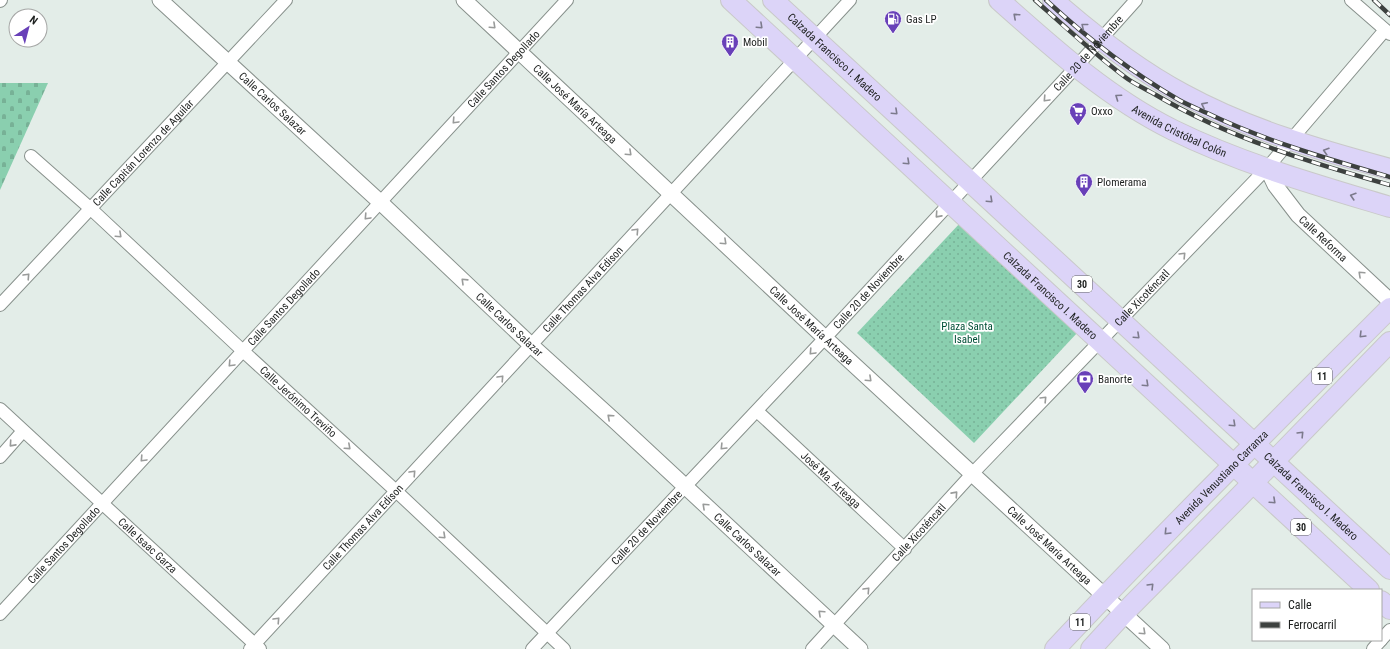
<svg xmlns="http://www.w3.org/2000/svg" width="1390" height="649" font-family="'Roboto Condensed',sans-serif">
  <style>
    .grass { fill: url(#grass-dots) }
    .cemetery { fill: url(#cemetery-stones) }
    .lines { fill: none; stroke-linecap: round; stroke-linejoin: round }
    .minor-casing { stroke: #88918c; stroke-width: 14 }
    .tertiary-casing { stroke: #88918c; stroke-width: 17 }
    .primary-casing { stroke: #c9c9c9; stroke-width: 22 }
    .minor { stroke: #fff; stroke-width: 12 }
    .tertiary { stroke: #fff; stroke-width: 15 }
    .primary { stroke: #dcd4f8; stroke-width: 20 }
    .rail-casing { stroke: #3d413f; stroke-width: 4.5 }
    .rail { stroke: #fff; stroke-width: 3; stroke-dasharray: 9; stroke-linecap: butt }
    .oneway { stroke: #7c7a8c }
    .oneway2 { stroke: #999b9a }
    .labels { text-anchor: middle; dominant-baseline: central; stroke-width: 3.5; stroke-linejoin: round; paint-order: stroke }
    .shield { fill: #fff; stroke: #616362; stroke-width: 1 }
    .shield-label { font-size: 10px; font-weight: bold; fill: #1d201f }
    .poi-label { font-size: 11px; fill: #1d201f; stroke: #fff; text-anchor: start }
    .street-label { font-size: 11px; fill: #1d201f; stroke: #fff }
    .park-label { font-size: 11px; fill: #004f36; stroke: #fff }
  </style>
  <defs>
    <pattern id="grass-dots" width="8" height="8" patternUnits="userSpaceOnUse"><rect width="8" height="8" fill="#8acfaf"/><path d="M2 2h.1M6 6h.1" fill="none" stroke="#77b196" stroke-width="1.8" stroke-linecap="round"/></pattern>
    <pattern id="cemetery-stones" width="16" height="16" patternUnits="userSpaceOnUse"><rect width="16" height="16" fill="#8acfaf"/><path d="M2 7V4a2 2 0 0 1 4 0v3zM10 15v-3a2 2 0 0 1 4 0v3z" fill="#77b196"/></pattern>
  </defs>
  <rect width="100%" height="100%" fill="#e3ede8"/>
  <!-- grass -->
  <path class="grass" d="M961,222L1078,332L974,443L857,333Z"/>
  <!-- cemetery -->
  <path class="cemetery" d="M0,83H48L0,190Z"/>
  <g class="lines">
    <!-- minor casing -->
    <g class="minor-casing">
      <g id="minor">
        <path d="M1351,0L1390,34"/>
        <path d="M0,1L1,0"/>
        <path id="s1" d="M31,156L91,209L243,351L396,491L564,649"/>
        <path id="s2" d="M0,305L286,0"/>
        <path id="s3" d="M0,409L260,649"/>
        <path id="s4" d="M757,411L905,549"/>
        <path d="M0,457L23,431"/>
        <path id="s5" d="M0,614L567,0"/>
        <path d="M1381,640L1390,630"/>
        <path id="s6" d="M250,649L850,0"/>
        <path id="s7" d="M532,649L825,338L1076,67L1136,0"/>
        <path id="s8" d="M812,649L972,474L1267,168L1385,30"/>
        <path d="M1373,649L1381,640"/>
      </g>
    </g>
    <!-- tertiary casing -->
    <g class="tertiary-casing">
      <g id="tertiary">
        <path id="s9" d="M160,0L380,202L531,345L616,422L860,649"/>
        <path id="s10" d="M464,0L825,338L1162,649"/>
        <path id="s11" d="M1267,168L1275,185L1298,215L1390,301"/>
      </g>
    </g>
    <!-- primary casing -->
    <g class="primary-casing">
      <g id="primary">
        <path id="s12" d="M731,0L1369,590"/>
        <path id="s13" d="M773,0L1390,569"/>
        <path id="s14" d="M999,0C1053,48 1108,98 1173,130C1242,164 1317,185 1390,207"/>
        <path d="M1053,0C1093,35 1136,69 1183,94C1247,129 1319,150 1390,169"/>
        <path d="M1381,601L1390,609"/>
        <path id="s15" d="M1055,649C1164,533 1277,421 1390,308"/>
        <path d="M1091,649L1123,614L1237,499L1390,342"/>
      </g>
    </g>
    <!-- minor -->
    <use href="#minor" class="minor"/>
    <!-- tertiary -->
    <use href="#tertiary" class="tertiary"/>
    <!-- primary -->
    <use href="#primary" class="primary"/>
    <!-- rail casing -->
    <g class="rail-casing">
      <path id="rail" d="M1035,0C1064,26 1093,53 1125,77C1134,84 1146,89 1156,95C1229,138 1309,162 1390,185
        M1046,0C1087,38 1131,72 1179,100C1188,105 1198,109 1207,113C1265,141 1328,159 1390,177
        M1374,0L1390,15"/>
    </g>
    <!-- rail -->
    <use href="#rail" class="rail"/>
  </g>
  <!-- one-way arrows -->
  <defs><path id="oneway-chevron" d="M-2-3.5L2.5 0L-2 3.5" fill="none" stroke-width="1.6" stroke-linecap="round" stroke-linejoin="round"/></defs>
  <g class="oneway">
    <use href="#oneway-chevron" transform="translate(1016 16) rotate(-138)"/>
    <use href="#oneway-chevron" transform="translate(760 26) rotate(43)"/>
    <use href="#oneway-chevron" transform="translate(1084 26) rotate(-141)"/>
    <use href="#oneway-chevron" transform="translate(1118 97) rotate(-145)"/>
    <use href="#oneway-chevron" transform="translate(1204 105) rotate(-154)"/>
    <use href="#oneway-chevron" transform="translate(895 112) rotate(43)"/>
    <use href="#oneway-chevron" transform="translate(1326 151) rotate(-163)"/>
    <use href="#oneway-chevron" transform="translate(907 162) rotate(43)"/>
    <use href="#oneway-chevron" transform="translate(1353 196) rotate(-163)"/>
    <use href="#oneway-chevron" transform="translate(990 200) rotate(43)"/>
    <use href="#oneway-chevron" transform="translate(1362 335) rotate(135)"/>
    <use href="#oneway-chevron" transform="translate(1137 336) rotate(43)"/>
    <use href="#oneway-chevron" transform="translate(1146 384) rotate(43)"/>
    <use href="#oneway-chevron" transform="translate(1233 424) rotate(43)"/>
    <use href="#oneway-chevron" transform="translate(1301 434) rotate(-46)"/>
    <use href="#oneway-chevron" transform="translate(1273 501) rotate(43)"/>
    <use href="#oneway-chevron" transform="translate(1167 532) rotate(134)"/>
    <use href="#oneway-chevron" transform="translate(1151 586) rotate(-45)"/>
  </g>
  <g class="oneway2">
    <use href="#oneway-chevron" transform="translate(493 26) rotate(43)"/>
    <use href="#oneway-chevron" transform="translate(1046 99) rotate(133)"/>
    <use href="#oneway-chevron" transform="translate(455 121) rotate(133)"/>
    <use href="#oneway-chevron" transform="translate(629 153) rotate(43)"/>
    <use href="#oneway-chevron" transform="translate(938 215) rotate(132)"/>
    <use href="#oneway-chevron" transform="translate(367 217) rotate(133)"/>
    <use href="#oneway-chevron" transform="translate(636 231) rotate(-47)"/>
    <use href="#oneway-chevron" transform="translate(119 235) rotate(43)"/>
    <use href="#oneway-chevron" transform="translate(724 242) rotate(43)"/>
    <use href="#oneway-chevron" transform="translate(1183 255) rotate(-46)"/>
    <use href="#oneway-chevron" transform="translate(1361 274) rotate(-137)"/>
    <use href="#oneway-chevron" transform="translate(27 276) rotate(-47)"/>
    <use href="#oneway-chevron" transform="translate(464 281) rotate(-136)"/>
    <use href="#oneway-chevron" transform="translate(812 352) rotate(133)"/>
    <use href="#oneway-chevron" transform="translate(231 364) rotate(133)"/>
    <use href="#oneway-chevron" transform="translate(501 378) rotate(-47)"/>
    <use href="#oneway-chevron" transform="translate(869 379) rotate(43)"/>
    <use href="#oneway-chevron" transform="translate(1044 399) rotate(-46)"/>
    <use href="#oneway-chevron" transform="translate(610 417) rotate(-138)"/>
    <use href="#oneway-chevron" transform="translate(12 444) rotate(132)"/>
    <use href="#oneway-chevron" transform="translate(348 447) rotate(42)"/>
    <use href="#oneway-chevron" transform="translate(723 447) rotate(134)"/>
    <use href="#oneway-chevron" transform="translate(143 459) rotate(133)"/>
    <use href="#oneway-chevron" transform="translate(413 473) rotate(-47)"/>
    <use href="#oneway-chevron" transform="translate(955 494) rotate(-48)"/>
    <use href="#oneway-chevron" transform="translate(705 506) rotate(-137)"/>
    <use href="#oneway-chevron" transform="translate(443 536) rotate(43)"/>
    <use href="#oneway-chevron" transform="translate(867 590) rotate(-47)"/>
    <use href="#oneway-chevron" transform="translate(821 613) rotate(-137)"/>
    <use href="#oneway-chevron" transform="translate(277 620) rotate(-47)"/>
    <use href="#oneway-chevron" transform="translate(1143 632) rotate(43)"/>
  </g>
  <!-- icons -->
  <defs>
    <g id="fuel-pin" transform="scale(0.9)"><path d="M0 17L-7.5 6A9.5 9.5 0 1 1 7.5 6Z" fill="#6840b8" stroke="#fff"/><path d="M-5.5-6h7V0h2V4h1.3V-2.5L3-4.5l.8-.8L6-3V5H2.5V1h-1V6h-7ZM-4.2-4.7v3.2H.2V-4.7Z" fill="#fff"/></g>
    <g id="building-pin" transform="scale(0.9)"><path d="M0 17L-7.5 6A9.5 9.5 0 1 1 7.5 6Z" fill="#6840b8" stroke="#fff"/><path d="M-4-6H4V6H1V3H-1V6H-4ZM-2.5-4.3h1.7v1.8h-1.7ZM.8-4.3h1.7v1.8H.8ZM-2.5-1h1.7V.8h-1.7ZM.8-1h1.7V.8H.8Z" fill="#fff"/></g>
    <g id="supermarket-pin" transform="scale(0.9)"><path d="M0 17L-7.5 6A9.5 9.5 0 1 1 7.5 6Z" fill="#6840b8" stroke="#fff"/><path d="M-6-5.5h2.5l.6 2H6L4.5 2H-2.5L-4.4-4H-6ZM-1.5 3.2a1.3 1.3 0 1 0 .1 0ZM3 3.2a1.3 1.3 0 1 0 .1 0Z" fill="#fff"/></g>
    <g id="bank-pin" transform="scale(0.9)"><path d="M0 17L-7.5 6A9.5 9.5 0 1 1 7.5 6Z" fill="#6840b8" stroke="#fff"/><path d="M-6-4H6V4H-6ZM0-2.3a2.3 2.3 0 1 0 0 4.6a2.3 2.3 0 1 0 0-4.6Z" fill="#fff"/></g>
  </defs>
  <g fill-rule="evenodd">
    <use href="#fuel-pin" x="893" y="19"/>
    <use href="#building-pin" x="730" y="42"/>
    <use href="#supermarket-pin" x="1078" y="111"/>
    <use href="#building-pin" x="1084" y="182"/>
    <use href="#bank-pin" x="1085" y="379"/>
  </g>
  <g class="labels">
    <!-- shield labels -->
    <g class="shield">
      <rect x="1072" y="276" width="20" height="16" rx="3"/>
      <rect x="1312" y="368" width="20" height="16" rx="3"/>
      <rect x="1291" y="519" width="20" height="16" rx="3"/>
      <rect x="1070" y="614" width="20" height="16" rx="3"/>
    </g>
    <g class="shield-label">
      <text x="1082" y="284">30</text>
      <text x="1322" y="376">11</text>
      <text x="1301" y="527">30</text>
      <text x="1080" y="622">11</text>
    </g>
    <!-- poi labels -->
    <g class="poi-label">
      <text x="906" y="19">Gas LP</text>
      <text x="743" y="42">Mobil</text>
      <text x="1091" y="111">Oxxo</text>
      <text x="1097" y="182">Plomerama</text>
      <text x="1098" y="379">Banorte</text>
    </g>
    <!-- street labels -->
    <g class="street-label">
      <text stroke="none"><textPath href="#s7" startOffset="815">Calle 20 de Noviembre</textPath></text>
      <text stroke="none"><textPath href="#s13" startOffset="84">Calzada Francisco I. Madero</textPath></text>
      <text stroke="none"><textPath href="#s5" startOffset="742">Calle Santos Degollado</textPath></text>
      <text stroke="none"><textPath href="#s9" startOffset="153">Calle Carlos Salazar</textPath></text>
      <text stroke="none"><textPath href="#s10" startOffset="152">Calle José María Arteaga</textPath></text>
      <text stroke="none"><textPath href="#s14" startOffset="224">Avenida Cristóbal Colón</textPath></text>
      <text stroke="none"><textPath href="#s2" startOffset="209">Calle Capitán Lorenzo de Aguilar</textPath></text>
      <text stroke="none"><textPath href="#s11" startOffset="91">Calle Reforma</textPath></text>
      <text stroke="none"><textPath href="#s6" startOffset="490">Calle Thomas Alva Edison</textPath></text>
      <text stroke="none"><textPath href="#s7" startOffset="491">Calle 20 de Noviembre</textPath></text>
      <text stroke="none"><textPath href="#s12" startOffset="435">Calzada Francisco I. Madero</textPath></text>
      <text stroke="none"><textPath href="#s8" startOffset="482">Calle Xicoténcatl</textPath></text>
      <text stroke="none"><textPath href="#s5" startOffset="418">Calle Santos Degollado</textPath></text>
      <text stroke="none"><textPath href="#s9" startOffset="477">Calle Carlos Salazar</textPath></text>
      <text stroke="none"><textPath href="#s10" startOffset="476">Calle José María Arteaga</textPath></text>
      <text stroke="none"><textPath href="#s1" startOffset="363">Calle Jerónimo Treviño</textPath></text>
      <text stroke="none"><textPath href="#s15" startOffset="239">Avenida Venustiano Carranza</textPath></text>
      <text stroke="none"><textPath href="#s4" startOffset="101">José Ma. Arteaga</textPath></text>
      <text stroke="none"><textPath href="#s13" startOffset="732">Calzada Francisco I. Madero</textPath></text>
      <text stroke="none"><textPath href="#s6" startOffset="166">Calle Thomas Alva Edison</textPath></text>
      <text stroke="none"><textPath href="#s7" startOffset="167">Calle 20 de Noviembre</textPath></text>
      <text stroke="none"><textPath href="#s8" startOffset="158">Calle Xicoténcatl</textPath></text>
      <text stroke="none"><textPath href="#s5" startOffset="94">Calle Santos Degollado</textPath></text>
      <text stroke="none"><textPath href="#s3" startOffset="201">Calle Isaac Garza</textPath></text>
      <text stroke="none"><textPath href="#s9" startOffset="801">Calle Carlos Salazar</textPath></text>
      <text stroke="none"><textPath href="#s10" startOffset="800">Calle José María Arteaga</textPath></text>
    </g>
    <!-- park labels -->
    <g class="park-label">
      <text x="967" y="326">Plaza Santa<tspan x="967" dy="13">Isabel</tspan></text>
    </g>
  </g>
  <!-- legend -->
  <rect x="1252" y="589" width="130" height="52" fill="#ffffff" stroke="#a5a6a5"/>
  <rect x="1260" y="602" width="20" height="6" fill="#dcd4f8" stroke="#a5a6a5"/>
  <text x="1288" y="609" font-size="12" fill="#1d201f">Calle</text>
  <rect x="1260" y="622" width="20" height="6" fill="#3d413f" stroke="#a5a6a5"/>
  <text x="1288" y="629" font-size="12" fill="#1d201f">Ferrocarril</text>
  <!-- north arrow -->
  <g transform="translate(28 28) rotate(36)"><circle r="19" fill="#ffffff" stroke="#a5a6a5"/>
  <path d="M0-3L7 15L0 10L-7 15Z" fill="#6840b8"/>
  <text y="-6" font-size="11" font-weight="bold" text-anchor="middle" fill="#1d201f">N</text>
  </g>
</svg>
